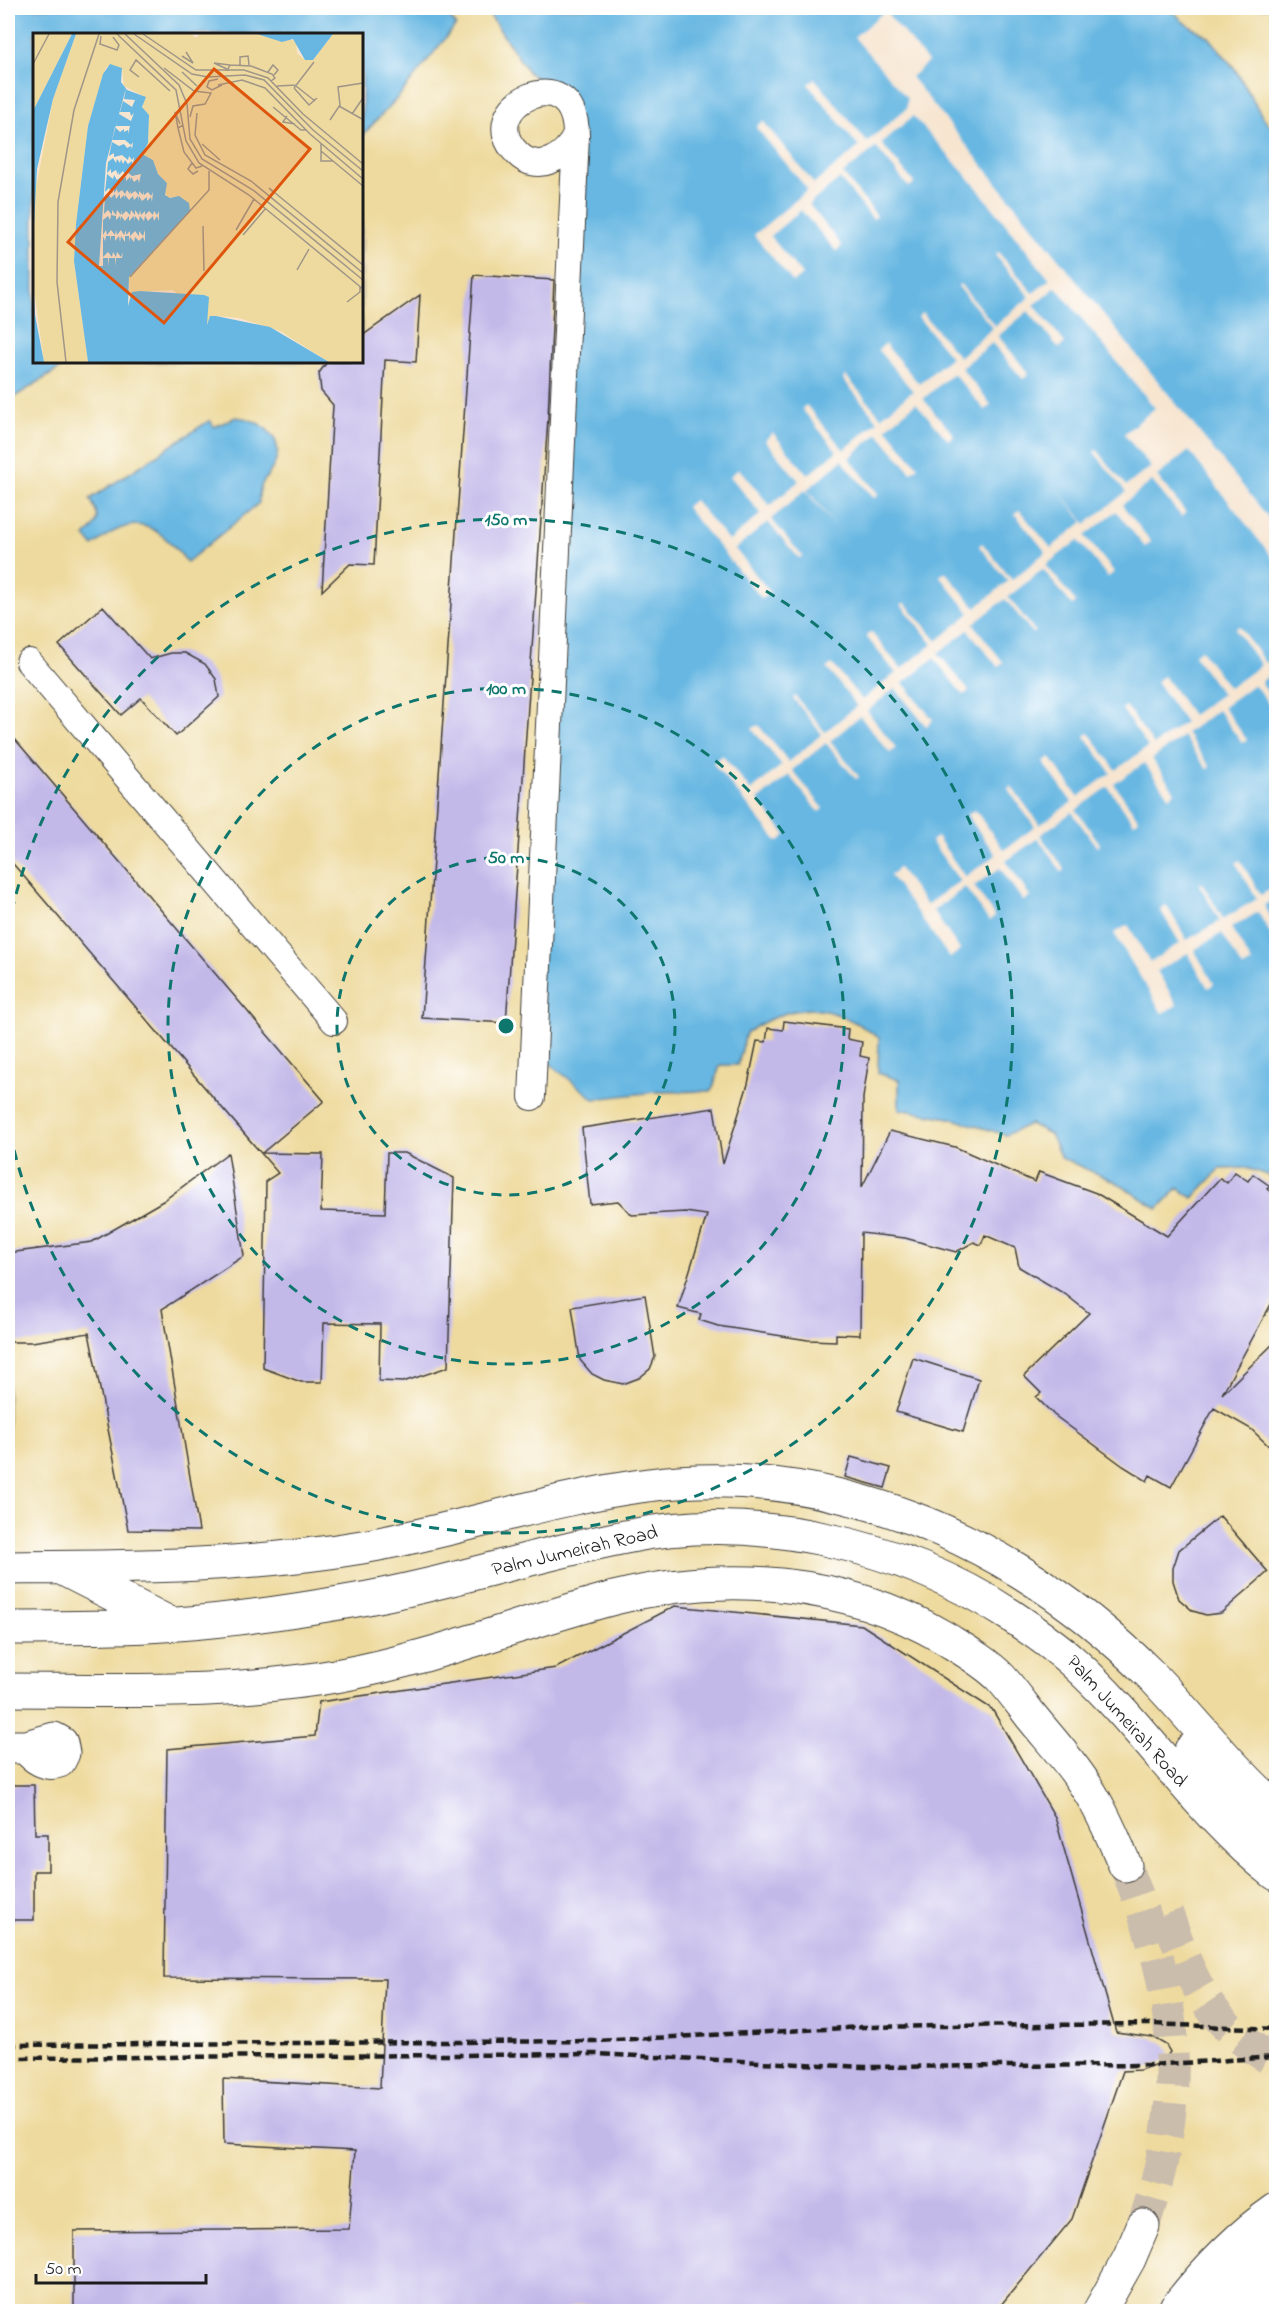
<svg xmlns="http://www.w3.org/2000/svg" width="1284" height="2319" font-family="'Indie Flower',sans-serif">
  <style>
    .sand { fill: #eeda9e; stroke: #857b5d; stroke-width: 1.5 }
    .water { fill: #68b7e2; stroke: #426a7f; stroke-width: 1.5 }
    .pier { fill: #f7e5d0 }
    .building { fill: #c3b9e9 }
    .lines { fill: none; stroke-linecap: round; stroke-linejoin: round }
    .secondary-tunnel { stroke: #cbbdac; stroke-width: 33; stroke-dasharray: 33 16; stroke-linecap: butt }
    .street-casing { stroke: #3d3a37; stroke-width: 28 }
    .secondary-casing { stroke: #3d3a37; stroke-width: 35 }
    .street { stroke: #fff; stroke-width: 26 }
    .secondary { stroke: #fff; stroke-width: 33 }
    .rail { stroke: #1c1c1c; stroke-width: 4.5; stroke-dasharray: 9 4.5; stroke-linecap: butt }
    .ring { fill: none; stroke: #0f766e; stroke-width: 3; stroke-dasharray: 10 8 }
    .labels { text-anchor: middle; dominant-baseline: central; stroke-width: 6; stroke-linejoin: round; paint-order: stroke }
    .street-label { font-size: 20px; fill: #1c1c1c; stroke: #fff }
    .inset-road { fill: none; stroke: #9f9588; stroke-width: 1.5 }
    .view { fill: #de560d; fill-opacity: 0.15; stroke: #de560d; stroke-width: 3 }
    .inset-edge { fill: none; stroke: #1c1c1c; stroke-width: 3 }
    .centre { fill: #0f766e; stroke: #fff; stroke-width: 3 }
    .ring-label { font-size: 18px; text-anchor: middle; font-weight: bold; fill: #0f766e; stroke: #fff; stroke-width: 6; stroke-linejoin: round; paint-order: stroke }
  </style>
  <rect width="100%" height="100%" fill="#fff"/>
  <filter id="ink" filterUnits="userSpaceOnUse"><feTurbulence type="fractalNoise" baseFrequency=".0167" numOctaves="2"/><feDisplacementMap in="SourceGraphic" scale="12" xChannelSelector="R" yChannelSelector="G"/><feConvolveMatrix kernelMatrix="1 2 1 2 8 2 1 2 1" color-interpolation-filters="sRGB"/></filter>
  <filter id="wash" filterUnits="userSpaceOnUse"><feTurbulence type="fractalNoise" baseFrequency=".008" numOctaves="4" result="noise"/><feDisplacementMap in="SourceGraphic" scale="24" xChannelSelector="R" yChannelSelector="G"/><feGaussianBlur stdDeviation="1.35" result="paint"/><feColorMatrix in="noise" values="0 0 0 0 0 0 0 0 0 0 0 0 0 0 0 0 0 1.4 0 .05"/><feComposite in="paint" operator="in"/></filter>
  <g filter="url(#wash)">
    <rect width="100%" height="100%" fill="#f7e5d0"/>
    <!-- sand -->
    <path class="sand" d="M443,8H485L529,73L570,104L655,1092L712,1091L720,1065H738L746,1033C797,999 831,1002 879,1038L878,1073L899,1080V1109L950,1118L1030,1124L1050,1134L1062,1158L1116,1182L1158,1209L1178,1188L1193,1198L1220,1169L1246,1168L1276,1178V2311L8,2312V401L70,362H362V136L399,96L455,25Z
      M1171,8H1276V133L1262,116L1235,69L1209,37L1183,22Z"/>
    <!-- water -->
    <path class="water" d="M8,8H443L456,25L399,96L362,136V34H34V362H70L8,401Z
      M485,8H1171L1183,22L1209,37L1235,69L1262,116L1276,133V1178L1246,1168L1220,1169L1193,1198L1178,1188L1158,1209L1116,1182L1061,1158L1050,1134L1030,1124L1006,1135L950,1118L899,1109V1080L878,1073L879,1038C831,1002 796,999 746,1033L738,1065H720L712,1091L655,1092L594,1099L529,1047L579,127L546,86L529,73Z
      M236,417C260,419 287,438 274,465C266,482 258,481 259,503L187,562C157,524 135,510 93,546L85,536C100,524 100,515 90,499L210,420L214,427Z"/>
    <!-- pier -->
    <path class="pier" d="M885,11L928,62L911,77L1276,527V562L1189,451L1157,476L1186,513L1182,517L1152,481L1122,505L1151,542L1145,547L1116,511L1085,536L1114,572L1108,577L1078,540L1046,565L1076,602L1072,605L1043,569L1008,597L1036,632L1033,633L1005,599L973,624L1003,662L998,667L968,630L938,653L969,691L963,695L934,658L903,683L933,720L926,726L895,688L867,711L896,748L890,753L860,716L830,741L859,777L856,779L826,743L792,770L823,808L819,812L789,775L758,800L786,835L778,842L713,763L722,755L751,791L782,765L752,729L758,725L789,762L822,734L793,698L795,696L825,732L857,706L827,668L832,664L862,700L896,673L866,636L871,632L901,669L933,644L901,604L905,603L937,641L970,613L940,576L945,572L976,608L1008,581L979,546L982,543L1012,580L1046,552L1015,514L1019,510L1051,548L1083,522L1056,487L1086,524L1126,492L1094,452L1097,450L1126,486L1151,467L1124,434L1155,408L1056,287L1034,305L1065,343L1059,348L1028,311L998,336L1029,374L1023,379L992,343L961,368L991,405L985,410L953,373L923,399L954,435L948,440L916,403L886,428L918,467L911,472L878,433L849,458L878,494L874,498L842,460L807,490L836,527L805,490L771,519L802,556L799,558L768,522L735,549L770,592L762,599L686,507L694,500L729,541L761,514L730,476L739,469L770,506L799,481L765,440L773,433L808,475L837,451L802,409L806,405L844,450L878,421L843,379L846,376L881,417L913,391L878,350L885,344L919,384L951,357L918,317L922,313L959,357L993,328L958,286L960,284L995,326L1030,297L995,255L998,252L1033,293L1050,280L975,185L913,116L881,143L914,183L909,187L876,147L843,174L877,216L873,219L840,179L809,204L842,246L836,251L801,210L770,236L802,275L793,282L754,235L808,190L756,127L763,121L814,184L859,147L808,84L815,79L867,142L907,108V98L854,37Z
      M1239,626L1265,663L1276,655V670L1261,682L1276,704V714L1254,684L1223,707L1247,740L1242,743L1218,710L1186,733L1210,767L1207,769L1183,736L1152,759L1175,792L1169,797L1144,763L1114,784L1139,820L1134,823L1108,787L1076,810L1100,844L1097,847L1072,812L1040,835L1065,870L1062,872L1038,838L1006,861L1030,896L1023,901L1000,868L974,886L995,917L989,921L965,887L933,911L960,950L950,958L890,875L899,868L926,905L960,881L931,841L937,837L965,877L996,855L967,815L975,810L1004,850L1035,827L1008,789L1011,786L1040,825L1072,802L1043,762L1050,757L1078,797L1111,773L1085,736L1089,733L1116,770L1148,747L1122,709L1126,706L1154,745L1185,722L1156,681L1164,676L1192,715L1222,694L1194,655L1201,650L1229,688L1261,665L1235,629Z
      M1240,860L1261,895L1276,886V898L1264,905L1276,926V943L1258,912L1231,928L1252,963L1243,968L1222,933L1194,950L1214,984L1208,988L1188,953L1157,971L1177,1005L1162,1013L1114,933L1128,925L1150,962L1180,943L1160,909L1166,905L1187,940L1220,921L1199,884L1202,883L1223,919L1257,899L1236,863Z"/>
    <g id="blocks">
      <!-- building -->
      <path class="building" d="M474,275L554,280L548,418L506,1023L422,1018Z
        M420,295L416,362L385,360L374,565L350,564L322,591L333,405L321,391L319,373L327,362H362V336Z
        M103,606L150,659L171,653H185L205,664L216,679L219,697L176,736L141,698L121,715L59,645Z
        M8,731L324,1101L262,1153L323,1154L321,1211L385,1213L387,1153H405L454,1178L448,1367L403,1382L379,1381L380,1324L324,1323L322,1382H301L263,1368L266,1181L278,1173L8,858Z
        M784,1021L848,1029L847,1039L862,1042L860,1056L869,1058L863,1098L862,1187L890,1131L955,1147L1035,1182L1039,1172L1096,1193L1167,1236L1220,1178L1227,1183L1235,1172L1248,1181L1253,1174L1270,1186L1267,1189L1276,1196V1295L1222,1394L1276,1341V1453L1251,1429L1214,1408L1171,1487L1150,1475L1147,1481L1123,1466L1054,1415L1036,1397L1041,1393L1024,1376L1089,1313L1065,1294L1019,1267L1015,1248L985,1235L981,1245L974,1242L956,1252L905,1238L861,1233L860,1335L836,1334V1341L808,1340L718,1326L699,1320L701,1314L678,1308L707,1215L685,1212L632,1215L618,1201L590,1204L582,1128L714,1108L723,1164L748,1084L757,1041L766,1042L768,1028L783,1030Z
        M228,1153L244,1256L162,1309L199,1531L128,1530L89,1333L32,1342H8V1253L92,1242L163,1201Z
        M645,1295L655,1357L650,1369L639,1378L623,1384L604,1380L592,1374L580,1360L572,1307Z
        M913,1358L979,1379L963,1432L896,1412Z
        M851,1457L891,1468L885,1488L845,1477Z
        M1220,1516L1268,1572L1221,1613L1206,1615L1193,1611L1179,1599L1173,1581V1568L1179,1550Z
        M675,1606L862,1625L992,1709L1055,1817L1116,2032L1152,2037L1166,2045L1170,2052L1162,2062L1140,2070L1123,2071L1072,2219L1000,2306L993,2312H608L592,2304H580L558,2312L74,2311V2231L349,2229L355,2151L224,2144L223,2079L380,2088L385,1979L164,1978L167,1749L315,1736L319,1702L556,1668Z
        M8,1785H34L35,1834H48V1871H34V1920H8Z"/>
    </g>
  </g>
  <g filter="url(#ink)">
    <use href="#blocks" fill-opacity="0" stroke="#3d3a37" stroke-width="1.5"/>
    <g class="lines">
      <!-- secondary-tunnel -->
      <path class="secondary-tunnel" d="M1125,1865C1179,1991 1189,2095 1143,2226
        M1167,1914C1193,1984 1208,2024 1276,2062"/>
      <!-- street casing -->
      <g class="street-casing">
        <path id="street" d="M29,662L334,1021
          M532,1097L576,135C575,55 471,107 517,153C538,175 566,157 576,135"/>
      </g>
      <!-- secondary casing -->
      <g class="secondary-casing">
        <path id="secondary" d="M8,1568C127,1567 244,1567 362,1547C458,1531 552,1497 648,1485C779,1468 909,1503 1021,1572C1068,1601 1113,1637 1152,1676C1194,1720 1231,1768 1276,1808
          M65,1570L169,1623
          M8,1628C64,1627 121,1629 177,1624C235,1620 293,1611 351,1601C444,1585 533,1555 625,1537C754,1510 901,1544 1010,1615C1031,1629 1053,1644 1072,1661C1146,1727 1197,1813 1276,1874
          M8,1690C118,1690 231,1695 341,1675C434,1658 522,1622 614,1598C724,1570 844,1579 943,1637C962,1649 984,1661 1000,1677C1011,1689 1021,1703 1031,1716C1051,1741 1073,1764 1089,1791C1104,1814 1114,1840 1125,1865
          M8,1747H26L54,1739L61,1743L63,1753L59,1761C46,1766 34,1757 26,1747
          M1191,1750L1229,1795L1276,1840
          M1099,2312L1129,2259L1143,2226
          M1173,2312C1202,2274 1237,2237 1276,2210
          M1206,2312L1253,2262L1276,2243
          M1242,2312L1276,2278"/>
      </g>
      <!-- street -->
      <use href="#street" class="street"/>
      <!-- secondary -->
      <use href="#secondary" class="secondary"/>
      <!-- rail -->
      <path class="rail" d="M8,2045L596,2041L863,2027L943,2026L1152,2024L1276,2029
        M8,2058L596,2054L864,2067L1150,2065L1276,2057"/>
    </g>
  </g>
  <!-- distance rings -->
  <g class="ring">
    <circle cx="506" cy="1026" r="169"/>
    <circle cx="506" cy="1026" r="338"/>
    <path d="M8 929A507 507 0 1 1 8 1123"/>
  </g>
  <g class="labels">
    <!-- street labels -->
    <g class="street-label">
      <text transform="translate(575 1552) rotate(-13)">Palm Jumeirah Road</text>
      <text transform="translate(1126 1722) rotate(48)">Palm Jumeirah Road</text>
    </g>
  </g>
  <!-- overview -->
  <g transform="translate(33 33)">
    <rect width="330" height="330" fill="#f7e5d0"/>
    <path d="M0,1H39L0,78ZM43,1H158L163,5L167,1L235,2L263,8L264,20L272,27H280L300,1H330V329H296L247,298L206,285L183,283L177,292L140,257L99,259L97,272L96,244L156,170L147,164H134L131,157L133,150L125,141L120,127L109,121L115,109L116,82L110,78V63L91,53L89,35L73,34L55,93L43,191L41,228L55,329H11L0,249L2,160L20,66Z" fill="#eeda9e"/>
    <path d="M39,1H43L20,66L4,136L0,211V78ZM224,1H300L280,27H272L260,6L249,9ZM77,31L89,35L88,49L94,57L113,64L109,74L116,82L115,110L109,121L120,127L125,141L134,150L132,162L137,165L146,163L156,170L157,178L96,244L95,273L99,259L107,258L171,262L176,264L174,292L177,283H183L237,294L296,329H55L41,228L43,191L55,93L70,41ZM0,249L2,282L11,329H0Z" fill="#68b7e2"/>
    <path d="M93,55L91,66L102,67L99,74L90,68L87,79H97L98,83L101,80L98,88L86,81L83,93H97L95,101V97L91,99V96L87,99L82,94L79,107H92L98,112L100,109L99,116L98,113L94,115L91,111L90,114L91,111L86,113L79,109L76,123L81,120V124L89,122L95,127L96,123L99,127L101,124L100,133L99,128L95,131L92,127L90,131L88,126L87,130L84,126L83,130L80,125L75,129L74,140L78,136V140L83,137L85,142L86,138V142L90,138L93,143L94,139L99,143L108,141L106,150L105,146L101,149L98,144L97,148V144L93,148V144L88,147L89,143L84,147L81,142L80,146L74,141L72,159L76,155L79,160L81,156V160L84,156L85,160L89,157L92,161L94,157L97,161L98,157V161L102,158L106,162V158L110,162L111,158V162L115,159L118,163L120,159L119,169L118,164L114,168V164L109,168L106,163L105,168V163L101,167L100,163L96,167L92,162L91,166V162L87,166V161L83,166L82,161L78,165L75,161L73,165L72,160L71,181L75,177L79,182V177L83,182L84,177L88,182L89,177V182L93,178L97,182L98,177L102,182V177L106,182L107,177L108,182L112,178V182L116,178L120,182L121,178L124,182L126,178V188L124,183L121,188L120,183L115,188L112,183L111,188L107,183L106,188L102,183V188L101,183L96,188V183L92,188L88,183L87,188V183L83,187V183L78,182L77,187L75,183L70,187V202L73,197L74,202L78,197L82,202L83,197L84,202L88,197L91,202L93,197V202L97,198V203L102,198L106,203V198L110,203L112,197V209L110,204L106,208L102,204L101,209L97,204L96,209V203H92V209L88,203L87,209L86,203L82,208V203H78L77,208V203H73L72,208L70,203V224L75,219L79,224L80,219L83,224L84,219L88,224L90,219L89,225H83L82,233V225H76L75,233V225H70V233H66L73,130Z" fill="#f7e5d0"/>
    <path class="inset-road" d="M84,1L143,57L153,108L166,130L216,162L330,256M92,1L146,52L154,71L157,106L169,126L220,157L330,247M101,1L159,41L175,44L212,42L231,47L280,97L330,138M110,1L163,37H211L235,45L270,81L330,131M68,3L67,11L84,17L86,12L80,4M149,23L160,30L153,19M0,31L16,1M207,32V24L215,23L216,32M131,35L161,58L178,60L172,71L160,73L157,84M194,36L181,30L197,32M194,38L197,32L218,33L239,41L242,45L238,48M149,39L164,53M235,39L240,32L245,37L241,42M106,44L97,37L103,27L137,58M185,46L176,48L174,54L179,57L189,52M185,52L209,47L232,55L277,101L330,146M244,53L264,52M263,53L282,68M261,55L276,72L284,65M261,55L281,29M306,73L329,86M240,74L268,97H273M164,80L162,102L172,122L218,148L330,240M319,81L330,65M254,83L250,89L262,91M297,87L307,72L305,54L330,50M150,92L145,95L151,119L163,135L169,133M145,95L142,79L147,91M169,111L187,127M288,111V118L330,153M288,116V128H300M159,130L155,136L160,141L165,138M239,158L236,155L330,232M170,193L171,238M203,197L221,166M210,202L233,175M264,237L276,216M97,244L176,157V138M314,269L327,259V254M33,329L24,249L25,169L41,77L66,1"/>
    <path class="view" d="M181,36L277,116L131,290L35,209Z"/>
    <rect width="330" height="330" class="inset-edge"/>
  </g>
  <circle cx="506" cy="1026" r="9" class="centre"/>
  <g class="ring-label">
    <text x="506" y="525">150 m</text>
    <text x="506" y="694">100 m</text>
    <text x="506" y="863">50 m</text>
  </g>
  <!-- margin -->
  <rect width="1284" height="2319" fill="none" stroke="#fff" stroke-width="30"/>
  <!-- scale -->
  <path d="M36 2274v9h170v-9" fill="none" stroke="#1c1c1c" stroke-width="3"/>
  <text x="45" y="2274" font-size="18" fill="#1c1c1c" stroke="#ffffff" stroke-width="4.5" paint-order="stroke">50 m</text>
</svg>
